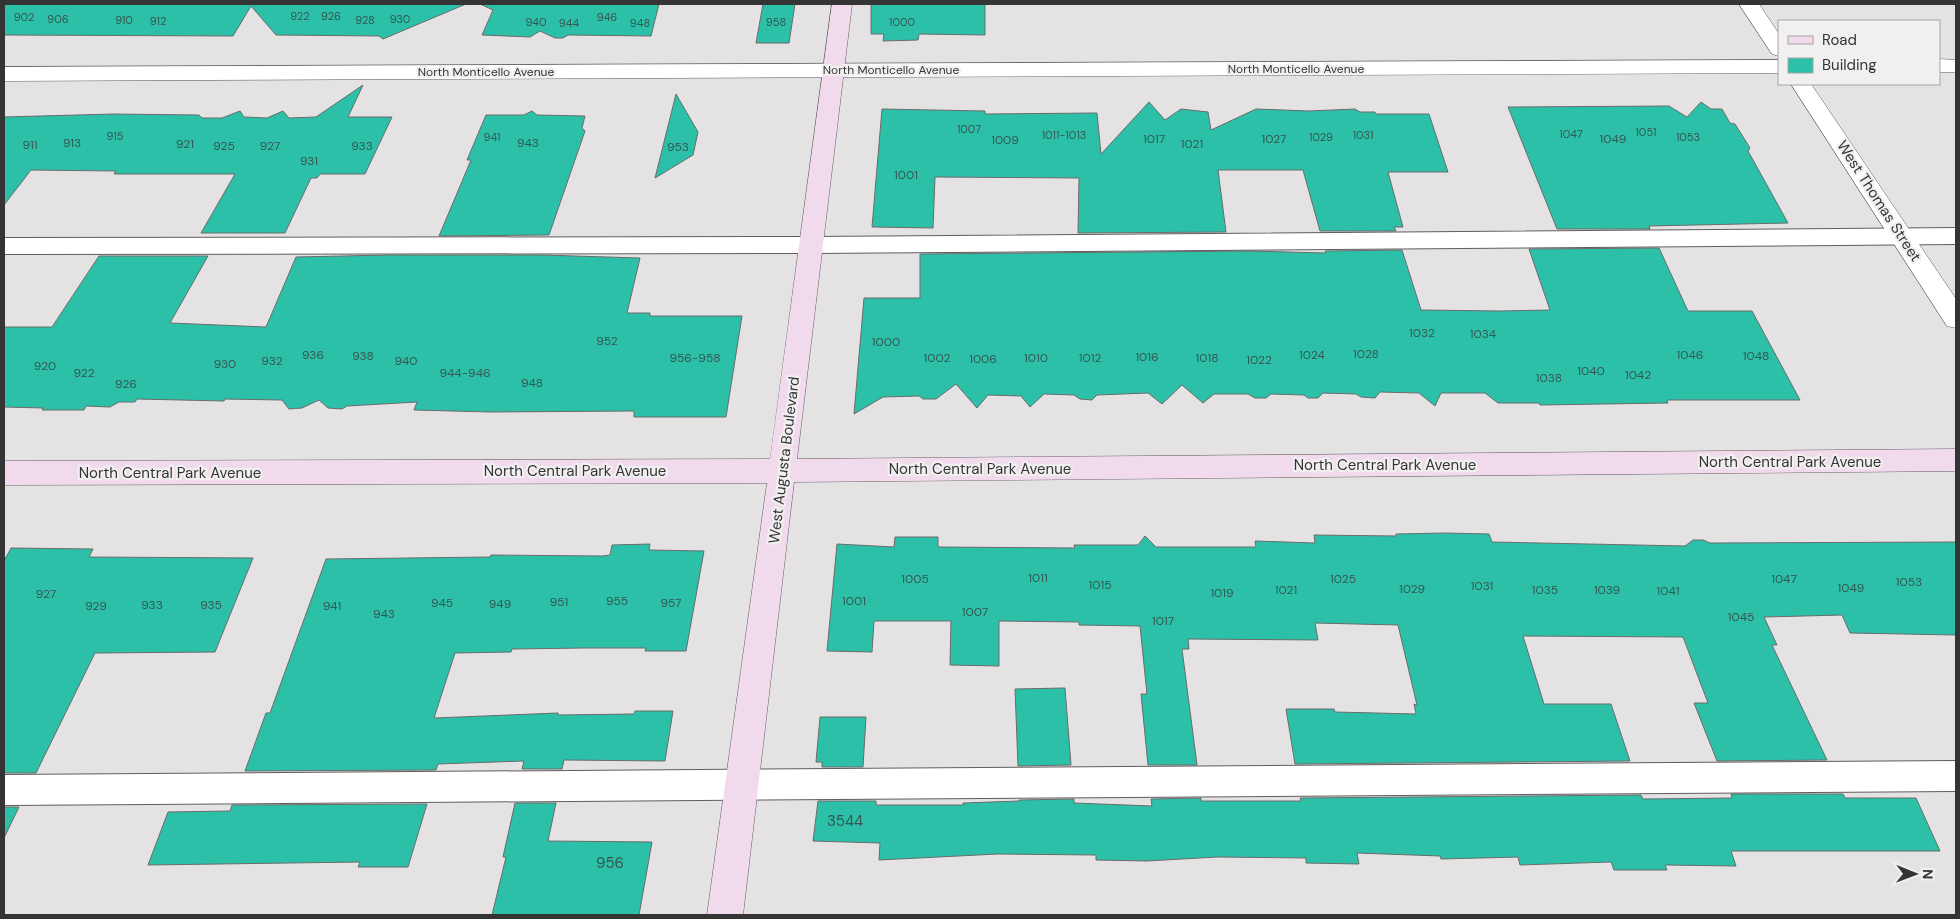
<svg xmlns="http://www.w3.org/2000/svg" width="1960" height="919" font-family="'DM Sans',sans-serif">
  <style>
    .building { fill: #2dc0a9; stroke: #686c6b }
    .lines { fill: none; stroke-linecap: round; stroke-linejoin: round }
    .lane-casing { stroke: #605d5f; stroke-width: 2 }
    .street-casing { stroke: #605d5f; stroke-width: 1 }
    .secondary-casing { stroke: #605d5f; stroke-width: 1 }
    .lane { fill: #fff; fill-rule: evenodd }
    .street { fill: #fff; fill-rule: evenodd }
    .secondary { fill: #f1daec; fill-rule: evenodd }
    .labels { text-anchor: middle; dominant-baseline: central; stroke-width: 4.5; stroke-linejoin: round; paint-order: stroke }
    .far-number-label { font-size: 11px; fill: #335752 }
    .far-street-label { font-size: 12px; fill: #353435; stroke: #f2eff1 }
    .number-label { font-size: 12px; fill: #335752 }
    .street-label { font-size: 15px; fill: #353435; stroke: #f2eff1 }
    .near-number-label { font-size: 15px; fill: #335752 }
  </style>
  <rect width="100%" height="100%" fill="#e5e2e4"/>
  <!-- building -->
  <path class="building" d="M4,4H466L383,39L379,36L276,35L251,6L233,36L4,35Z
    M480,4H659L651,36L568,35L563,38H555L540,31L530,37L482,35L493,10Z
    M763,4H795L789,43H756Z
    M871,4H985V35L919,34L918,40L883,41L884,34H871Z
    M363,85L348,117H392L365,174H320L317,178H311L285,233H201L235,174H114L116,171L31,170L4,205V117L113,114L199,115L202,118H222L240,111L244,117L267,118L283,111L289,118L316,117Z
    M676,94L698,132L693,155L655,178Z
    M1149,102L1165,120L1181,109L1208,112L1211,130L1256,109L1309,111L1355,109L1360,112H1375L1376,114H1429L1448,172H1388L1403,227H1394L1396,231H1320L1303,170H1218L1226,232L1078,233L1079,178L935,177L933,228L872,227L882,109L985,111V114L1097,113L1101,154Z
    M1701,102L1711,109H1722L1730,123L1735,124L1750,148L1748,151L1788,223L1649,226L1650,229H1557L1508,107L1669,106L1687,117Z
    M532,111L537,115L585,116L582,128L585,131L549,235L439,236L471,160H467L486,115H524Z
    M1659,248L1688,311H1752L1800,400H1667L1668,403L1540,405L1539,403H1498L1485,393H1441L1435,406L1419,393L1380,392L1375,398L1361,397L1356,394L1323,393L1318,398H1308L1304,395L1271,394L1266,398H1255L1248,394H1214L1203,403L1182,385L1162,404L1148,393L1097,395L1092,400L1080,399L1074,395L1044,394L1030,407L1021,396L988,395L977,408L956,384L936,399H923L919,396L883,397L854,414L864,298H920V254L1249,251L1326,253L1325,251L1402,250L1421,310L1499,311L1550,310L1529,249Z
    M389,255H542L640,258L627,313H650V316H742L726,417H634V411L490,412L414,410L417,402L347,406L342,409L328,408L319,400L302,408L289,409L282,400L225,399L224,401L137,399L135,402H119L110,407L86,406L84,410H42L43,408L4,407V327H52L99,256H208L170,323L266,327L296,257Z
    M1445,533L1489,534L1492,542L1685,546L1693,540H1703L1710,543L1956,542V635L1850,633L1842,615L1764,617L1777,645H1772L1827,760L1717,761L1694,703H1708L1683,637L1523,636L1544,704H1611L1630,761L1295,764L1286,709H1334L1335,712L1416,714L1414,704L1417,705L1398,625L1315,623L1318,640L1188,639L1189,649H1182L1197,765H1148L1141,694H1147L1140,626L1079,625V622L999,621V666L950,665L951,621H874L872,652L827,651L837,544L894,547L895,537H938V547L1075,548L1074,545H1138L1145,536L1156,547H1256L1255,541L1315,543L1314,535L1396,536V534Z
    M650,544L649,550L704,551L686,651H645L646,648H584L512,649L511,652L455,653L434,718L558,713V715L634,714L635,711H673L665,761L564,760L562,769H522L524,761L438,764L436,770L245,771L266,713H270L326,559L490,557L491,555L603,556L610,555L612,545Z
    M11,548L93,549L89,557L253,558L215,652L95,653L36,773H4V561Z
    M1065,688L1071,765L1018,766L1015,689Z
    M820,717H866L863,767H822V762H816Z
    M1731,794H1843L1845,798H1916L1940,851H1731L1736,866L1665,865L1667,870H1614L1611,862L1520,865L1518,857L1441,859L1440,856L1357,853L1359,864L1306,863V858L1217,857L1147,861L1096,860V855L998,854L879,860L880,843L813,841L818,801H876V805H963V803L1019,801V800L1074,799V803L1152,806L1151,799L1201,798V801H1301L1300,798L1641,795L1643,799L1732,798Z
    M515,803H556L548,841L652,842L639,915H492L506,857H503Z
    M427,804L408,867H358L360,862L148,865L168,812L230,811L232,805Z
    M4,807H19L4,838Z"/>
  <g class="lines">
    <!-- lane casing -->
    <g class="lane-casing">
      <path id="lane" d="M1956,228V244L812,253L4,254V238L812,237Z
        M1956,761V791L4,805V775Z"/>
    </g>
    <!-- street casing -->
    <g class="street-casing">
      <path id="street" d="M1739,4H1759L1779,34V56L1772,54Z
        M1939,59L1956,60V72H1939Z
        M1779,60V73L4,81V67Z
        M1791,84H1811L1956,299V328L1947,326Z"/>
    </g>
    <!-- secondary casing -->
    <g class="secondary-casing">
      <path id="secondary" d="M832,4H852L797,459L1956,449V471L794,482L743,915H707L767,483L4,485V461L770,459Z"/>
    </g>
    <!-- lane -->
    <use href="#lane" class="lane"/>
    <!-- street -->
    <use href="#street" class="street"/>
    <!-- secondary -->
    <use href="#secondary" class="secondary"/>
  </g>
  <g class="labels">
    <!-- far-number labels -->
    <g class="far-number-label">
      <text x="300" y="16">922</text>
      <text x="331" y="16">926</text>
      <text x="24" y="17">902</text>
      <text x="607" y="17">946</text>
      <text x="58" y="19">906</text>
      <text x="400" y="19">930</text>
      <text x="124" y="20">910</text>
      <text x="365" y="20">928</text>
      <text x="158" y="21">912</text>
      <text x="536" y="22">940</text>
      <text x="776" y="22">958</text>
      <text x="902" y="22">1000</text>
      <text x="569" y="23">944</text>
      <text x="640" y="23">948</text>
      <text x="969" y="129">1007</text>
      <text x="1646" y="132">1051</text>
      <text x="1571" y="134">1047</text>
      <text x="1064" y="135">1011-1013</text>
      <text x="1363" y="135">1031</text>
      <text x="115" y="136">915</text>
      <text x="492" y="137">941</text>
      <text x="1321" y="137">1029</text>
      <text x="1688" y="137">1053</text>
    </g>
    <!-- far-street labels -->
    <g class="far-street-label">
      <text x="1296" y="69">North Monticello Avenue</text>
      <text x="891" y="70">North Monticello Avenue</text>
      <text x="486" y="72">North Monticello Avenue</text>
    </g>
    <!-- number labels -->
    <g class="number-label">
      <text x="1154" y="139">1017</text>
      <text x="1274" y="139">1027</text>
      <text x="1613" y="139">1049</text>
      <text x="1005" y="140">1009</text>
      <text x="72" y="143">913</text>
      <text x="528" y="143">943</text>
      <text x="185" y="144">921</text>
      <text x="1192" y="144">1021</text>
      <text x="30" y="145">911</text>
      <text x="224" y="146">925</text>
      <text x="270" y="146">927</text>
      <text x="362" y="146">933</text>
      <text x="678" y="147">953</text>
      <text x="309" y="161">931</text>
      <text x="906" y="175">1001</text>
      <text x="1422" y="333">1032</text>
      <text x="1483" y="334">1034</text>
      <text x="607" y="341">952</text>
      <text x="886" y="342">1000</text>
      <text x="1366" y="354">1028</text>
      <text x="313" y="355">936</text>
      <text x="1312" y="355">1024</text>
      <text x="1690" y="355">1046</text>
      <text x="363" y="356">938</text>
      <text x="1756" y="356">1048</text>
      <text x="1147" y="357">1016</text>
      <text x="695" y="358">956-958</text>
      <text x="937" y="358">1002</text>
      <text x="1036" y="358">1010</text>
      <text x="1090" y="358">1012</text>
      <text x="1207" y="358">1018</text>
      <text x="983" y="359">1006</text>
      <text x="1259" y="360">1022</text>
      <text x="272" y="361">932</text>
      <text x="406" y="361">940</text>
      <text x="225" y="364">930</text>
      <text x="45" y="366">920</text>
      <text x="1591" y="371">1040</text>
      <text x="84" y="373">922</text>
      <text x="465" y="373">944-946</text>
      <text x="1638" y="375">1042</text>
      <text x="1549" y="378">1038</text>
      <text x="532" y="383">948</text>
      <text x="126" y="384">926</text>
      <text x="1038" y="578">1011</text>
      <text x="915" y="579">1005</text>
      <text x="1343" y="579">1025</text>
      <text x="1784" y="579">1047</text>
      <text x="1909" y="582">1053</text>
      <text x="1100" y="585">1015</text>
      <text x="1482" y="586">1031</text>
      <text x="1851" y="588">1049</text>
      <text x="1412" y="589">1029</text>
      <text x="1286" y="590">1021</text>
      <text x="1545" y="590">1035</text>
      <text x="1607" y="590">1039</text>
      <text x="1668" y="591">1041</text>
      <text x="1222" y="593">1019</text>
      <text x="46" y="594">927</text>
      <text x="617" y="601">955</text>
      <text x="854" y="601">1001</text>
      <text x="559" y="602">951</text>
      <text x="442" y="603">945</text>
      <text x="671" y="603">957</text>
      <text x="500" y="604">949</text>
      <text x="152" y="605">933</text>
      <text x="211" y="605">935</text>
      <text x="96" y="606">929</text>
      <text x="332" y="606">941</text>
      <text x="975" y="612">1007</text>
      <text x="384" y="614">943</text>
      <text x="1741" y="617">1045</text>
      <text x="1163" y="621">1017</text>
    </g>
    <!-- street labels -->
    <g class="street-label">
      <text transform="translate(1879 201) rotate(57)">West Thomas Street</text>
      <text transform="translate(784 460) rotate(-83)">West Augusta Boulevard</text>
      <text x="1790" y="462">North Central Park Avenue</text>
      <text x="1385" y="465">North Central Park Avenue</text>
      <text x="980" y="469">North Central Park Avenue</text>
      <text x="575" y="471">North Central Park Avenue</text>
      <text x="170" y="473">North Central Park Avenue</text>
    </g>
    <!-- near-number labels -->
    <g class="near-number-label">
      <text x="845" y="821">3544</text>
      <text x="610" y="863">956</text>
    </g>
  </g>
  <!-- border -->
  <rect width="1960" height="919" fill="none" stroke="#353435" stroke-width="10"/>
  <!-- legend -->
  <rect x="1778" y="20" width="162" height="65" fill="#f2eff1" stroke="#a6a4a6"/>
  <rect x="1788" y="36" width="25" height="8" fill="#f1daec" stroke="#a6a4a6"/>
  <text x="1822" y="45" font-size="15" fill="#353435">Road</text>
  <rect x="1788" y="58" width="25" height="15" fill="#2dc0a9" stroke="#a6a4a6"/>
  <text x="1822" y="70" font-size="15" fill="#353435">Building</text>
  <!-- north arrow -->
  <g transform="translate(1915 874) rotate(91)" stroke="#f2eff1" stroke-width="4" paint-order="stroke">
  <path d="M0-4L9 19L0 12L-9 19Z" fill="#353435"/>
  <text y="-8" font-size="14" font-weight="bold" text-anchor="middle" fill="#353435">N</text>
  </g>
</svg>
